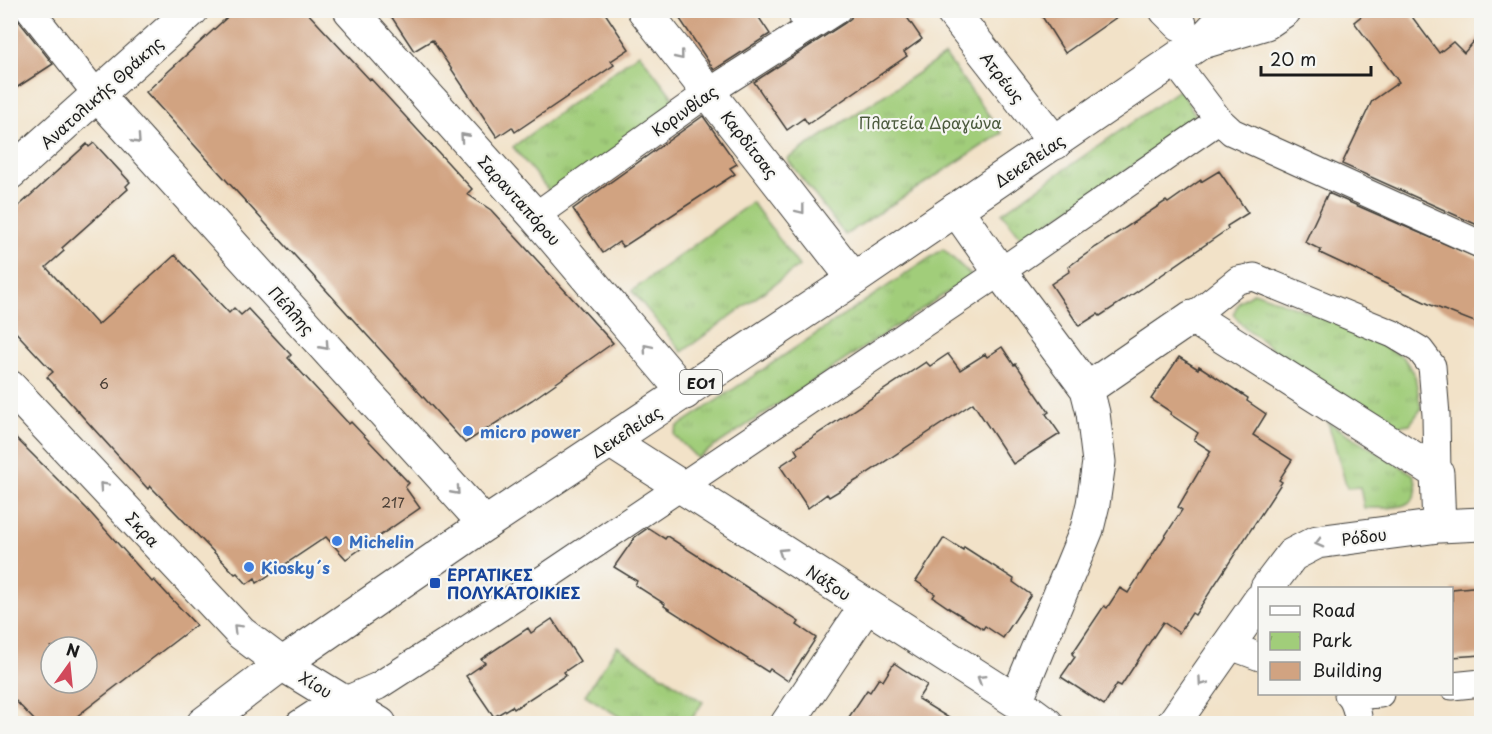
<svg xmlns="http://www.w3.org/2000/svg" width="1492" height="734" font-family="'Playpen Sans',sans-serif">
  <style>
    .park { fill: url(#park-tufts); stroke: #5e744b; stroke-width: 1.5 }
    .building { fill: #d1a381; fill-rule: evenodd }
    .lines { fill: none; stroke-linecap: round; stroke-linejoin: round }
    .service-casing { stroke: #3c3a36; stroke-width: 20 }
    .pedestrian-casing { stroke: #3c3a36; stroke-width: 29 }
    .minor-casing { stroke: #3c3a36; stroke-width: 35 }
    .tertiary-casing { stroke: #3c3a36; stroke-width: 35 }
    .primary-casing { stroke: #3c3a36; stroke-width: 35 }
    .service { stroke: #fff; stroke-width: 18 }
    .pedestrian { stroke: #fff; stroke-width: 27 }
    .minor { stroke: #fff; stroke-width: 33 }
    .tertiary { stroke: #fff; stroke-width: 33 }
    .primary { stroke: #fff; stroke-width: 33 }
    .oneway { stroke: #999 }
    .shop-dot { fill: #3f7fe0; stroke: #f6f6f2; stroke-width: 2 }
    .transit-dot { fill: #1a4fb4; stroke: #f6f6f2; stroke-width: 2 }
    .labels { text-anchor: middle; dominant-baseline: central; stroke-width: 4.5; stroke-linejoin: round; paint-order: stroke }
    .number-label { font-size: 14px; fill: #493e35 }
    .shield { fill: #f6f6f2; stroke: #5d5d5c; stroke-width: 1.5 }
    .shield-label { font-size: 15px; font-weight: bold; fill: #1c1c1c }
    .street-label { font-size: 16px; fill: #1c1c1c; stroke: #f6f6f2 }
    .park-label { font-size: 16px; fill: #4b5a3d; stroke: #f6f6f2 }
    .shop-label { font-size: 16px; font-weight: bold; fill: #366cbe; stroke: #f6f6f2; text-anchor: start }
    .transit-label { font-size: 16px; font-weight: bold; fill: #164399; stroke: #f6f6f2; text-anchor: start }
  </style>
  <defs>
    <pattern id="park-tufts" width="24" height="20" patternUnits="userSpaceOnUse" patternTransform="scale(1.5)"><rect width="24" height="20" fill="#a1cd7a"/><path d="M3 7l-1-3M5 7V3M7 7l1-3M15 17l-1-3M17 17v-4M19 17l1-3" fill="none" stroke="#8aaf69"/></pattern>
  </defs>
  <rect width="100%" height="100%" fill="#f6f6f2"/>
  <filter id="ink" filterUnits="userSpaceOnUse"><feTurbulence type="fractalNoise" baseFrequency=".0167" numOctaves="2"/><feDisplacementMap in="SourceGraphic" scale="12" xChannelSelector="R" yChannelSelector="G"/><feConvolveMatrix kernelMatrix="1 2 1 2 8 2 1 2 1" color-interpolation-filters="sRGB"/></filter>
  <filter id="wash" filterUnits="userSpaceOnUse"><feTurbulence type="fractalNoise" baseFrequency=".008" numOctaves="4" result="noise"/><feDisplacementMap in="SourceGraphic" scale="24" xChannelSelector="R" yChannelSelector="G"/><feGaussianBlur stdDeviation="1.35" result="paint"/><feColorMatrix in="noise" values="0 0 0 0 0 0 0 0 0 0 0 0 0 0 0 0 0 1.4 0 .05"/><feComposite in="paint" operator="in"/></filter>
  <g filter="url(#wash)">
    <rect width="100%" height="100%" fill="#f2e2c8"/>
    <!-- park -->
    <path class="park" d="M639,53L678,104L553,196L513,147Z
      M945,55L1002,133L845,235L787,159Z
      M1180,89L1199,121L1023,240L1002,213Z
      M752,202L799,266L682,352L632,291Z
      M943,249L972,276L697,458L674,435L677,427Z
      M1254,292L1355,329L1404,358L1415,376L1421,409L1410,424L1389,427L1284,358L1242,325L1233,314L1240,301Z
      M1328,422L1413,474C1429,512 1387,508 1364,508L1360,487L1347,488Z
      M617,646L703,702L689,723H629L585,695Z"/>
    <g id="blocks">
      <!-- building -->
      <path class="building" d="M10,10H15L18,20L53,64L10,92Z
        M235,10H305L370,80L371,79L472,189L467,194L491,210L613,343L532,400L465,443L146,92Z
        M387,10H603L629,49L611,61L614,65L515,132L512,127L497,137L432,40L414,51Z
        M674,10H754L770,34L714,70Z
        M853,10H902L922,39L904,52L907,56L808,124L804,118L787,130L754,82L845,23L851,18Z
        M1038,10H1127L1065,53Z
        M1369,10H1407L1439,53L1453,42L1464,53L1482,32V227L1342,164L1372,101L1399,82L1354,22Z
        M703,116L737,164L730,168L735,174L623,247L619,242L603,253L573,209Z
        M94,143L130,182L126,186L128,189L62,248L64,251L46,267L98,325L175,255L229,313L234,308L241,315L248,309L291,355L288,358L349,424L351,422L409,483L405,487L420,508L346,559L326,537L257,583L255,578L247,584L237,573L235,574L150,486L148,489L47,377L53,372L10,326V214L87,144L89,147Z
        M1219,171L1248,213L1227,226L1228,229L1147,285L1100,316L1098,314L1079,326L1051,284L1070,271L1068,267L1096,247L1166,201L1168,203L1201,180V182Z
        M1328,193L1482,260V325L1431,305L1320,253L1321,250L1305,242Z
        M1002,347L1014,365L1016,364L1049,412L1046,414L1060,434L1013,464L973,403L857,480L829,497L827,494L808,508L780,466L798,454L795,449L926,362L930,366L948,354L960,370L985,354L987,357Z
        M1179,357L1198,369L1199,366L1248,398L1247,401L1266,414L1253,435L1292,460L1279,480L1282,482L1195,615L1192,613L1179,633L1163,622L1121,686L1117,684L1104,705L1061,677L1075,657L1072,654L1104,606L1107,608L1120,588L1128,593L1182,510L1178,507L1211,451L1194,440L1198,433L1170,414L1171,412L1151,399Z
        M10,432L87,509L152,582L154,580L196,625L68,723H37L10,695ZM51,647H87V683H51Z
        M648,528L665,539L667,536L751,590L799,622L797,625L816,638L788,681L770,669L768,672L664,606L665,604L635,585L637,581L614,567L635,537Z
        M944,538L963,550L964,547L1014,579L1013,582L1031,595L1003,638L985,626L983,629L952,610L933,597L935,594L916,581Z
        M1482,586V655L1452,657V589Z
        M552,619L580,661L564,672L566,675L514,709L512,706L494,717L466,676L485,663L481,659L528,628L531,633Z
        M894,663L927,685L918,699L957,723H845L867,690L870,692L879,678L883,681Z"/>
    </g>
  </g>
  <g filter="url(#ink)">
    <use href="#blocks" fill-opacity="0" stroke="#3c3a36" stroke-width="1.5"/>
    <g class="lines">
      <!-- service casing -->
      <g class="service-casing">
        <path id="service" d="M796,10L803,32"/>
      </g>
      <!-- pedestrian casing -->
      <g class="pedestrian-casing">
        <path id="pedestrian" d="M30,10L98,96
          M1174,61L1219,120L1232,132L1482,245
          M535,216L709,92L837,10
          M1192,317L1238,280L1254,277L1393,334L1420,350L1432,366L1436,415L1437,473
          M1228,645L1260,657
          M1452,686L1482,683
          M1348,694C1355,700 1358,714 1359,724
          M1351,696L1380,694
          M299,724L316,713L378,686L545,578L1000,272L1219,120"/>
      </g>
      <!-- minor casing -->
      <g class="minor-casing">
        <path id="minor" d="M350,10L535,216L685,393
          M644,10L854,279
          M951,10L1055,143
          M1166,10L1180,24
          M98,96L485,524
          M10,173L192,10
          M956,209L1000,272L1087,389L1093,413L1099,462L1093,504L1087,529L1016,701
          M1087,389L1192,317L1437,473L1439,526
          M610,441L1016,701L1047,724
          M1267,588L1292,555L1317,542L1439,526L1482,524
          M282,664L380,724
          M787,724L866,606
          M1173,724L1260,600"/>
      </g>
      <!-- tertiary casing -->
      <g class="tertiary-casing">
        <path id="tertiary" d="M10,387L241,633L282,664"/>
      </g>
      <!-- primary casing -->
      <g class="primary-casing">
        <path id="primary" d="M1203,42L1266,23L1285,10
          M203,724L282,664L485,524L854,279L1201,42L1231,10"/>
      </g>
      <!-- service -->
      <use href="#service" class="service"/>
      <!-- pedestrian -->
      <use href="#pedestrian" class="pedestrian"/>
      <!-- minor -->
      <use href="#minor" class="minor"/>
      <!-- tertiary -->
      <use href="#tertiary" class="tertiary"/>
      <!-- primary -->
      <use href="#primary" class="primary"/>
    </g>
    <!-- one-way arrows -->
    <defs><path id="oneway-chevron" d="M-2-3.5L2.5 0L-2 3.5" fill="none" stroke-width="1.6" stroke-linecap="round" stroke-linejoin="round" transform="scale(1.5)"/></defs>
    <g class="oneway">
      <use href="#oneway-chevron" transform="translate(680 56) rotate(51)"/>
      <use href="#oneway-chevron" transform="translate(464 137) rotate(-132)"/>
      <use href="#oneway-chevron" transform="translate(137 140) rotate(48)"/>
      <use href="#oneway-chevron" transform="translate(801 210) rotate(52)"/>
      <use href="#oneway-chevron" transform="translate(325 346) rotate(48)"/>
      <use href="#oneway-chevron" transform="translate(647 348) rotate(-130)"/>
      <use href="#oneway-chevron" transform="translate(103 486) rotate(-133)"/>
      <use href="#oneway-chevron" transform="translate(456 491) rotate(48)"/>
      <use href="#oneway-chevron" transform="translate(1319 543) rotate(165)"/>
      <use href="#oneway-chevron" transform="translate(782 552) rotate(-147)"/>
      <use href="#oneway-chevron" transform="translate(237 628) rotate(-135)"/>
      <use href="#oneway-chevron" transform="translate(981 679) rotate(-148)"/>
      <use href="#oneway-chevron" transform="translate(1202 682) rotate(125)"/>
    </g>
  </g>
  <!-- markers -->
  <g class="shop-dot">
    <circle cx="468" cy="431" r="6"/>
    <circle cx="337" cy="541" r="6"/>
    <circle cx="249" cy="567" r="6"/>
  </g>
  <rect class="transit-dot" x="429" y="577" width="12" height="12" rx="3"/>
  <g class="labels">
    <!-- number labels -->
    <g class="number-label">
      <text x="104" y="383">6</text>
      <text x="393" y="502">217</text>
    </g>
    <!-- shield labels -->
    <rect class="shield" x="680" y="370" width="42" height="24" rx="4.5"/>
    <g class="shield-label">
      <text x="701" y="382">ΕΟ1</text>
    </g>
    <!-- street labels -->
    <g class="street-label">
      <text transform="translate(1003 77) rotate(52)">Ατρέως</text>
      <text transform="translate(101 92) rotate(-42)">Ανατολικής Θράκης</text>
      <text transform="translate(684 110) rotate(-35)">Κορινθίας</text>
      <text transform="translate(750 144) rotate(52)">Καρδίτσας</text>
      <text transform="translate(1029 160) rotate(-34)">Δεκελείας</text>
      <text transform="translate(520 200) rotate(48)">Σαρανταπόρου</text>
      <text transform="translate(292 310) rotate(48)">Πέλλης</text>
      <text transform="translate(626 431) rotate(-33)">Δεκελείας</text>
      <text transform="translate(143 529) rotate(47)">Σκρα</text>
      <text transform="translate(1364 536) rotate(-7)">Ρόδου</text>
      <text transform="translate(829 582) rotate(33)">Νάξου</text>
      <text transform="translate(316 684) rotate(31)">Χίου</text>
    </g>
    <!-- park labels -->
    <g class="park-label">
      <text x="930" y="122">Πλατεία Δραγώνα</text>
    </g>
    <!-- shop labels -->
    <g class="shop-label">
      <text x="480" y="431">micro power</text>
      <text x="349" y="541">Michelin</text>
      <text x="261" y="567">Kiosky´s</text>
    </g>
    <!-- transit labels -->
    <g class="transit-label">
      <text x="447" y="574">ΕΡΓΑΤΙΚΕΣ<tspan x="447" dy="18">ΠΟΛΥΚΑΤΟΙΚΙΕΣ</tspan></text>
    </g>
  </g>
  <!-- margin -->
  <rect width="1492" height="734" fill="none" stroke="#f6f6f2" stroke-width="36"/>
  <!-- legend -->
  <rect x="1258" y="587" width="195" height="108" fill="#f6f6f2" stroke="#9f9f9c" stroke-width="1.5"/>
  <rect x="1270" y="606" width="30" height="9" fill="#ffffff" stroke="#9f9f9c" stroke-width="1.5"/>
  <text x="1312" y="617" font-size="18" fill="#1c1c1c">Road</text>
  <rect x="1270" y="632" width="30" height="18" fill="url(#park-tufts)" stroke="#9f9f9c" stroke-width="1.5"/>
  <text x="1312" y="647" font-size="18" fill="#1c1c1c">Park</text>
  <rect x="1270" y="662" width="30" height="18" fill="#d1a381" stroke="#9f9f9c" stroke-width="1.5"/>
  <text x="1312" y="677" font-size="18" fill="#1c1c1c">Building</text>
  <!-- north arrow -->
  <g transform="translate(69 665) rotate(15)"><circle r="28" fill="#f6f6f2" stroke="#9f9f9c" stroke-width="1.5"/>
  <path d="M0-4.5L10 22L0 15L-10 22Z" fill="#d1495b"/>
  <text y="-9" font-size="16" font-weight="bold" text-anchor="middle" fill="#1c1c1c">N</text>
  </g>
  <!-- scale -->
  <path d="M1261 66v9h110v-9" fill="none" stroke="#1c1c1c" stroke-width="3"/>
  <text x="1270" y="66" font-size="18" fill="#1c1c1c" stroke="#f6f6f2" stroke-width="4.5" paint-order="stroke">20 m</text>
</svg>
